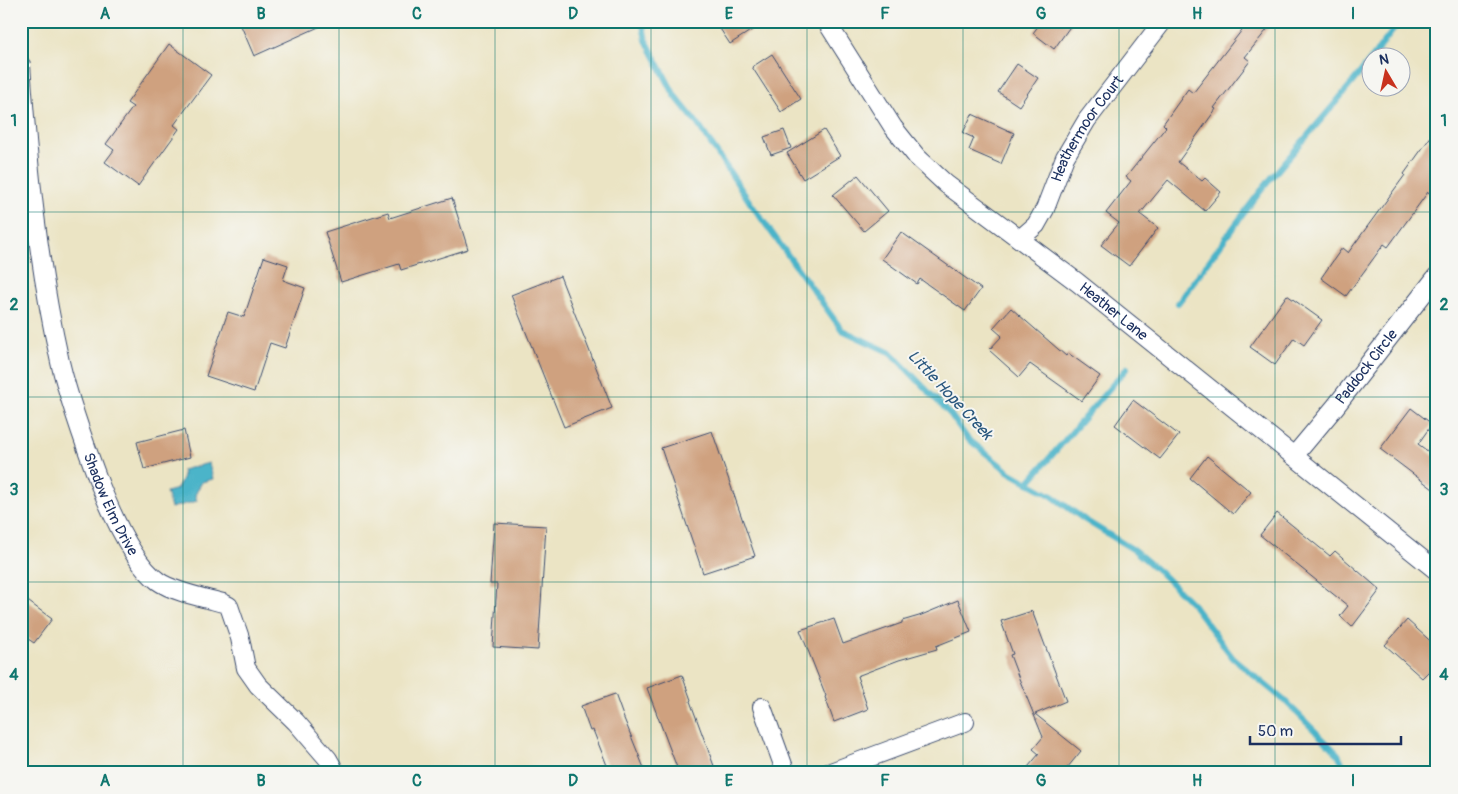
<svg xmlns="http://www.w3.org/2000/svg" width="1458" height="794" font-family="Pangolin,sans-serif">
  <style>
    .water { fill: #4bb4c9; stroke: #337294 }
    .lines { fill: none; stroke-linecap: round; stroke-linejoin: round }
    .stream { stroke: #4bb4c9; stroke-width: 6 }
    .building { fill: #cfa17f }
    .street-casing { stroke: #3a4a6d; stroke-width: 20 }
    .street { stroke: #fff; stroke-width: 18 }
    .grid { fill: none; stroke: #0f766e; stroke-width: 1; stroke-opacity: 0.55 }
    .labels { text-anchor: middle; dominant-baseline: central; stroke-width: 4; stroke-linejoin: round; paint-order: stroke }
    .street-label { font-size: 15px; fill: #1b2f5e; stroke: #f6f6f2 }
    .water-label { font-size: 16px; font-style: italic; fill: #29577e; stroke: #f6f6f2 }
    .neatline { fill: none; stroke: #0f766e; stroke-width: 2 }
    .grid-label { font-size: 16px; text-anchor: middle; font-weight: bold; fill: #0f766e }
  </style>
  <rect width="100%" height="100%" fill="#f6f6f2"/>
  <filter id="ink" filterUnits="userSpaceOnUse"><feTurbulence type="fractalNoise" baseFrequency=".02" numOctaves="2"/><feDisplacementMap in="SourceGraphic" scale="10" xChannelSelector="R" yChannelSelector="G"/><feConvolveMatrix kernelMatrix="1 2 1 2 8 2 1 2 1" color-interpolation-filters="sRGB"/></filter>
  <filter id="wash" filterUnits="userSpaceOnUse"><feTurbulence type="fractalNoise" baseFrequency=".0096" numOctaves="4" result="noise"/><feDisplacementMap in="SourceGraphic" scale="20" xChannelSelector="R" yChannelSelector="G"/><feGaussianBlur stdDeviation="1.12" result="paint"/><feColorMatrix in="noise" values="0 0 0 0 0 0 0 0 0 0 0 0 0 0 0 0 0 1.4 0 .05"/><feComposite in="paint" operator="in"/></filter>
  <g filter="url(#wash)">
    <rect width="100%" height="100%" fill="#ebe4c4"/>
    <!-- water -->
    <path class="water" d="M209,463L213,479L202,482L195,495L197,501L171,508L166,492L177,489L183,476L182,470Z"/>
    <g class="lines">
      <!-- stream -->
      <path class="stream" d="M642,21L646,40L675,96L697,123L751,204L842,330L891,353L951,415L967,438L1009,472L1052,496L1085,520L1134,550L1160,572L1193,605L1233,658L1286,702L1338,754L1347,773
        M1372,58L1400,21
        M1178,303C1206,266 1232,228 1260,192C1296,147 1336,105 1370,60
        M1028,483L1127,368"/>
    </g>
    <g id="blocks">
      <!-- building -->
      <path class="building" d="M239,21H332L254,56Z
        M715,21H766L730,44Z
        M1042,21H1074L1054,49L1033,33Z
        M1249,21H1274L1245,57L1250,61L1214,108L1216,109L1178,162L1202,181L1205,178L1221,192L1205,211L1168,180L1140,214L1158,228L1129,266L1101,245L1119,223L1106,213L1131,181L1126,177L1166,127L1163,124L1188,89L1193,93Z
        M169,44L211,75L174,125L179,129L138,186L105,162L114,150L106,144L133,107L127,103Z
        M772,54L801,99L781,112L752,67Z
        M1017,64L1038,78L1019,106L998,92Z
        M972,114L1014,133L1001,164L969,150L974,138L963,133Z
        M1437,128V184L1430,193L1428,192L1388,247L1384,244L1346,296L1321,278L1342,248L1348,253L1405,175L1404,174Z
        M784,130L791,148L771,155L764,137Z
        M824,130L840,156L803,179L787,153Z
        M858,175L888,211L864,231L833,195Z
        M452,198L468,249L401,270L399,264L341,282L325,232L388,212L390,218Z
        M901,232L981,289L965,311L920,279L917,284L882,259Z
        M264,257L288,265L283,280L305,288L285,348L270,343L254,392L206,376L228,312L244,317Z
        M560,276L612,408L564,427L511,295Z
        M1287,295L1322,320L1304,345L1294,338L1275,365L1250,347Z
        M1011,308L1066,356L1068,353L1100,376L1082,401L1030,364L1019,377L989,350L1002,336L993,328Z
        M1133,400L1179,435L1160,459L1115,425Z
        M1411,408L1432,424L1418,444L1437,458V492L1380,449Z
        M184,430L190,457L144,469L137,442Z
        M712,431L755,556L703,573L661,448Z
        M1207,456L1251,492L1233,514L1190,478Z
        M1277,513L1330,556L1335,551L1380,590L1352,627L1340,616L1348,606L1260,535Z
        M494,523L546,526L538,650L493,647L497,584H490Z
        M21,596L52,619L34,643L21,634Z
        M958,600L971,632L936,646L937,649L899,660L857,676L868,709L834,722L825,697L826,696L800,630L834,619L843,644L902,623V621L919,616Z
        M1032,611L1066,701L1035,714L1081,751L1063,773H1023L1039,754L1033,749L1043,737L1018,676L1010,655L1013,654L1001,621Z
        M1407,620L1437,647V663L1422,678L1385,645Z
        M682,675L691,700L690,701L714,766L694,773H679L647,688Z
        M615,694L623,716L646,773H610L593,730L590,731L581,706Z"/>
    </g>
  </g>
  <g filter="url(#ink)">
    <use href="#blocks" fill-opacity="0" stroke="#3a4a6d" stroke-width="1"/>
    <g class="lines">
      <!-- street casing -->
      <g class="street-casing">
        <g id="street">
          <path id="s1" d="M826,21L893,127L917,157L946,184L1077,282L1437,571"/>
          <path id="s2" d="M21,65C28,165 38,264 60,362C70,404 85,445 100,485C111,512 134,564 158,581C173,592 205,598 223,603L229,606L240,638L246,668L258,685L296,722L328,759L336,773"/>
          <path id="s3" d="M1020,239L1036,225L1045,209L1065,157L1087,120L1163,21"/>
          <path id="s4" d="M1294,456L1335,407L1437,276"/>
          <path d="M762,707L786,773"/>
          <path d="M828,773L965,722"/>
        </g>
      </g>
      <!-- street -->
      <use href="#street" class="street"/>
    </g>
  </g>
  <!-- grid -->
  <path class="grid" d="M183,21V773M339,21V773M495,21V773M651,21V773M807,21V773M963,21V773M1119,21V773M1275,21V773M21,212H1437M21,397H1437M21,582H1437"/>
  <g class="labels">
    <!-- street labels -->
    <g class="street-label">
      <text stroke="none"><textPath href="#s3" startOffset="131">Heathermoor Court</textPath></text>
      <text stroke="none"><textPath href="#s1" startOffset="414">Heather Lane</textPath></text>
      <text stroke="none"><textPath href="#s4" startOffset="115">Paddock Circle</textPath></text>
      <text stroke="none"><textPath href="#s2" startOffset="451">Shadow Elm Drive</textPath></text>
    </g>
    <!-- water labels -->
    <g class="water-label">
      <text transform="translate(950 395) rotate(47)">Little Hope Creek</text>
    </g>
  </g>
  <!-- margin -->
  <rect width="1458" height="794" fill="none" stroke="#f6f6f2" stroke-width="55"/>
  <!-- north arrow -->
  <g transform="translate(1386 72) rotate(351)"><circle r="24" fill="#f6f6f2" stroke="#9ea6b7"/>
  <path d="M0-4L9 19L0 12L-9 19Z" fill="#c8321e"/>
  <text y="-8" font-size="14" font-weight="bold" text-anchor="middle" fill="#1b2f5e">N</text>
  </g>
  <!-- scale -->
  <path d="M1250 736v8h151v-8" fill="none" stroke="#1b2f5e" stroke-width="2.5"/>
  <text x="1258" y="736" font-size="15" fill="#1b2f5e" stroke="#f6f6f2" stroke-width="4" paint-order="stroke">50 m</text>
  <rect x="28" y="28" width="1402" height="738" class="neatline"/>
  <g class="grid-label">
    <text x="105" y="19">A</text>
    <text x="261" y="19">B</text>
    <text x="417" y="19">C</text>
    <text x="573" y="19">D</text>
    <text x="729" y="19">E</text>
    <text x="885" y="19">F</text>
    <text x="1041" y="19">G</text>
    <text x="1197" y="19">H</text>
    <text x="1353" y="19">I</text>
    <text x="14" y="126">1</text>
    <text x="1444" y="126">1</text>
    <text x="14" y="310">2</text>
    <text x="1444" y="310">2</text>
    <text x="14" y="495">3</text>
    <text x="1444" y="495">3</text>
    <text x="14" y="680">4</text>
    <text x="1444" y="680">4</text>
    <text x="105" y="786">A</text>
    <text x="261" y="786">B</text>
    <text x="417" y="786">C</text>
    <text x="573" y="786">D</text>
    <text x="729" y="786">E</text>
    <text x="885" y="786">F</text>
    <text x="1041" y="786">G</text>
    <text x="1197" y="786">H</text>
    <text x="1353" y="786">I</text>
  </g>
</svg>
